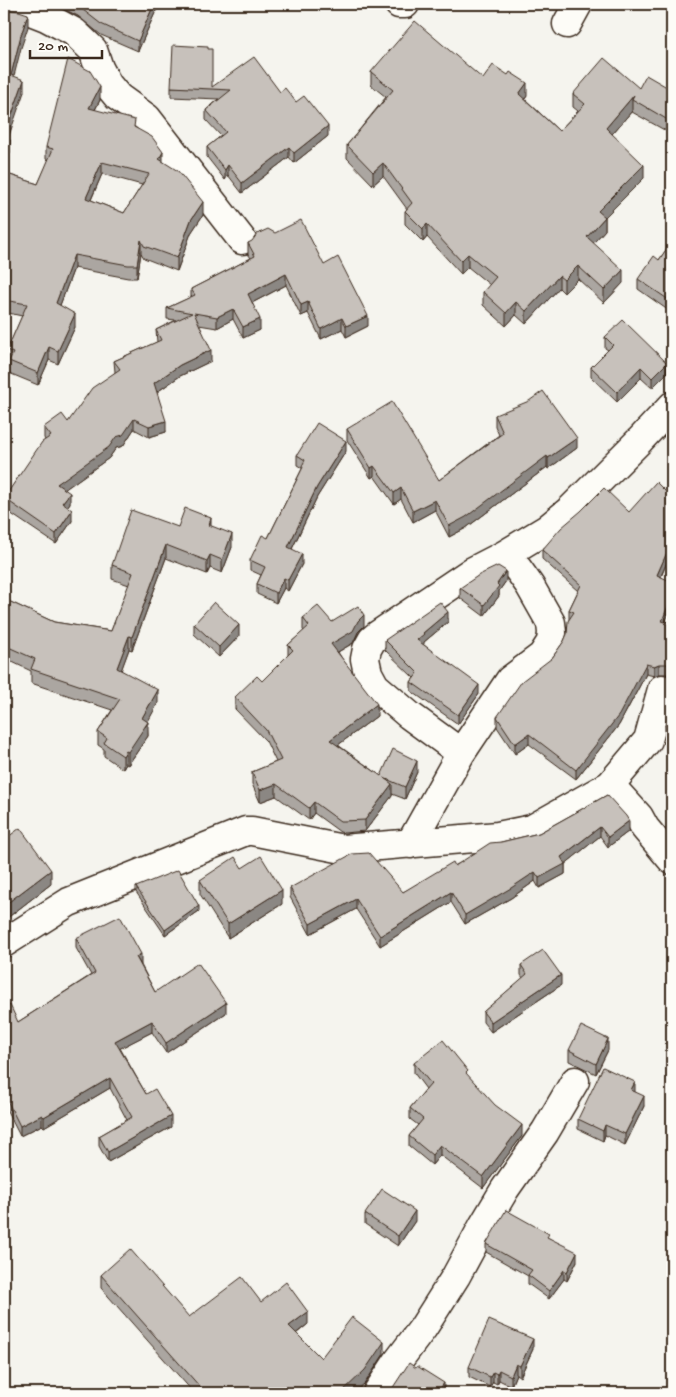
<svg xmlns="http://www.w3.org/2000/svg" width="676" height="1397" font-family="'Gochi Hand',sans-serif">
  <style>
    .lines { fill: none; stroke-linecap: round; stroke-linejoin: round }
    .minor-casing { stroke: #3b2a1e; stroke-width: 31 }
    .minor { stroke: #fdfcf7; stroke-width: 28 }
    .wall { fill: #aba6a1; stroke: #3b2a1e; fill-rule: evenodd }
    .shaded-wall { fill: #8b8783; stroke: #3b2a1e }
    .building { fill: #c7c1bb; stroke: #3b2a1e; fill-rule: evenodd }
  </style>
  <rect width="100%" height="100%" fill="#f5f4ee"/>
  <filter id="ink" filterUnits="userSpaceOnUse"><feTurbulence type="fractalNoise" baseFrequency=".02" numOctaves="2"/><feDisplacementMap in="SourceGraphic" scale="10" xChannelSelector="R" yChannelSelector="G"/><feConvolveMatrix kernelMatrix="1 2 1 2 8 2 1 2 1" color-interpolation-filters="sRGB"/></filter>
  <g filter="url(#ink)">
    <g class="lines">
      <!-- minor casing -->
      <g class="minor-casing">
        <path id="minor" d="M399,4H405
          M4,6L23,8L46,17L74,32L93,50L99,68L108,85L118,97L147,118L242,240
          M567,24L578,4
          M461,753L409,715L375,686L368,673L365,659L367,649L372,640L379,634L471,572L504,555L547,529L570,510L640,440L672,406
          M610,785L648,740L662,689
          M410,844L461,753L510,680L542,656L551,642L552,633L551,623L530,586L518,569L504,555
          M4,943L69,902L246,831H252L343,849L498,836L532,829L610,785L639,817L645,828L672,860
          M377,1393L398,1361L423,1328L456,1276L483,1226L505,1189L545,1132L575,1081"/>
      </g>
      <!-- minor -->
      <use href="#minor" class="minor"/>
    </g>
    <!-- wall -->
    <path class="wall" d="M54,4H159L138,51L101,35L78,16Z
      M371,72L483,79L527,96L525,99L559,131L578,111L573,107V94L639,88L672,90L668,132L632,112V111L612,134L644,178L605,217V230L593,243L623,283L604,303L578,279L564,293L559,288L526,324L516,315L506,326L483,305V292L490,285L468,267L461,274L427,237L423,242L405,224V211L407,209L383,176L373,185L347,158V145L386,97L371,85Z
      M171,87H212L280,92L296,102L328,136L294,163L289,157L242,193L228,175L225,180L207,157V147L221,136L206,120V110L219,99L171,97Z
      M100,100L95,110L135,128L163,162L203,215L191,233L177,271L144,258L141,253L137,278H128L74,268L60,305L75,327L58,364L49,360L38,385L9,373V364L7,363V350L22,316L4,312V173L38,184L49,160L46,159V147ZM102,174L142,185L124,213L91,200Z
      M672,241V313L638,289V279L659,260Z
      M248,243L324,265L368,326L346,337L342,329L321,339L308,313L301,316L286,285L252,303L260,330L243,338L233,319L217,328L199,325L211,361L180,376L157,392L166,432L149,437L134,429L123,446L116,448L109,458L65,489L70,503L67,507L72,521L56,544L4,509V498L45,440L44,438V427L68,422L115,372L114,361L157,342L156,330L176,320L167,319V308L191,297V289L251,258L248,254Z
      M605,337L667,373L652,388L641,378L617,402L591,377V367L608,350L605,348Z
      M495,415L577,448L548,469L547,467L466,528L449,537L435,510L413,522L401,499L394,504L374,476L371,478L347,440V429L439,480L499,435L495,426Z
      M346,451L317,497L292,549L302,564L288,591L284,588L276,603L257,594V584L261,575L250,570V560L268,538L302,469V468L297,465V455Z
      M211,526L232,547L222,573L210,568L207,574L166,558L132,650L129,649L121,670L158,703L147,722L148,736L128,765L126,764L123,769L104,756V749L98,745V732L112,710L31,683V671L4,658V599L54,622L111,631L129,585L112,579V565L178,527Z
      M542,550L668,560L661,577L666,622L672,624V677L667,674H659L654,676L646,674L619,725L576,779L529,744L515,754L497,727V717L552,658L564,641L567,634L569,619V610L578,591L542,559Z
      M506,581L499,591V596L484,616L460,598V588Z
      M303,618L364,626L358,632L353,643L338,652L377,716L338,745L381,776L417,772L405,799L392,794V796L365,831L344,833L340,832L314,813L309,820L276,796L260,802L252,784V772L276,762L266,741L235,709V697L262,681L288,655V645L304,631L303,630Z
      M448,622L424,642L423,644L479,694L458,724L411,691V682L414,678L385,650V640Z
      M194,624L239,636L219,657L194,634Z
      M672,701V738L665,736V726Z
      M607,795L629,831L608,847L600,836L565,864V874L539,888L535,881L511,898L465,924L451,902L380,946L356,909L310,934L290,897V888L403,892L501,842L539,833Z
      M4,840L51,884L6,919L4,916Z
      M242,868L282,904L228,938L200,894V880Z
      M136,887L199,911L165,935L136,892Z
      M76,938L141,965L155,992L226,1013L166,1053L152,1032L120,1048L146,1094L171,1127L108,1162L99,1146V1136L127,1120L110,1088L44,1127L42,1125L20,1136L5,1107L4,1008L18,1022L91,975L76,948Z
      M521,965L561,985L491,1032L483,1022V1012L523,978L521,975Z
      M569,1050H608L596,1074L569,1061Z
      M414,1063L468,1076L522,1136L483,1188L440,1155L432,1165L409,1146V1136L418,1125L410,1119V1108L426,1089L414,1073Z
      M635,1092L644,1106L625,1145L605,1135L603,1141L578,1129V1119Z
      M365,1214L415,1221L398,1246L365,1224Z
      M549,1238L577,1261L567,1281L564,1279L549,1299L528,1284V1276L486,1252V1244Z
      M101,1275L189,1317L261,1302L308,1324L296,1334L321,1358L384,1354L365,1383L354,1393H194L101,1288Z
      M533,1349L520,1377L516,1374L511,1386L499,1380L497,1384L493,1382L490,1387L469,1377V1367Z"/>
    <!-- shaded-wall -->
    <path class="shaded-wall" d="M154,4H159L138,51V41Z
      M28,14V27L21,48L11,88V75L21,35Z
      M24,80V92L4,150V137Z
      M527,83V96L519,107V94Z
      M100,87V100L89,121V108Z
      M634,95L632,99V111L606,141V128Z
      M672,112V125L668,132V120Z
      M328,126V136L294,163V153Z
      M10,140V153L4,165V152Z
      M289,147V157L242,193V183Z
      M163,152V164L159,159Z
      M102,162V174L86,211V198Z
      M383,163V176L373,185V172Z
      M228,165V175L225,180V170Z
      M644,165V178L598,224V211Z
      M203,202V215L191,233L177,271V258L191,220Z
      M605,217V230L587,250V237Z
      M427,224V237L423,242V229Z
      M141,240V253L137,278V265Z
      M468,254V267L461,274V261Z
      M74,255V268L56,316V303Z
      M578,266V279L564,293V280Z
      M623,270V283L604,303V290Z
      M286,274V285L248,305V294Z
      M559,276V288L526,324V311Z
      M308,302V313L301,316V305Z
      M516,302V315L506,326V313Z
      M233,309V319L217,328V317Z
      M75,314V327L58,364V351Z
      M368,316V326L346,337V326Z
      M342,318V329L321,339V329Z
      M260,319V330L243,338V327Z
      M49,347V360L38,385V373Z
      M211,350V361L180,376L154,394V383L180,365Z
      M667,363V373L652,388V378Z
      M641,367V378L617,402V392Z
      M134,419V429L123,446L116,448L109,458L57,495V484Z
      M166,421V432L149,437V426Z
      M577,438V448L548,469V458Z
      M346,441V451L317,497L288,557V547L317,487Z
      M547,456V467L466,528L449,537V526Z
      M374,466V476L371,478V468Z
      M401,488V499L394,504V493Z
      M70,493V503L62,514V503Z
      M435,500V510L413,522V511Z
      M72,510V521L56,544V534Z
      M211,518V531L209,525Z
      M232,534V547L222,573V560Z
      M166,545V558L132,650V637Z
      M672,546V556L668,560L657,585V575L668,550Z
      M302,554V564L288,591V580Z
      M210,555V568L207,574V561Z
      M506,571V581L499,591V596L484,616V605L497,584Z
      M284,578V588L276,603V593Z
      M672,596V606L662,630V621Z
      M448,612V622L424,642V644L417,650V640L423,633Z
      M364,615V626L358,632L353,643L331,656V644L358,621Z
      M239,625V636L219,657V647Z
      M129,636V649L117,682V668Z
      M646,664V674L619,725L576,779V770Z
      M659,664V674L654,676V666Z
      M479,685V694L458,724V715Z
      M158,690V703L145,727L148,722V736L128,765V752L142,718Z
      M377,704V716L330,751V740Z
      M529,734V744L515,754V744Z
      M126,751V764L123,769V756Z
      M417,761V772L405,799V787Z
      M276,784V796L260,802V790Z
      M392,784V796L365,831V820Z
      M314,802V813L309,820V808Z
      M629,821V831L608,847V837Z
      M600,827V836L564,865L565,864V874L539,888V878L561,857Z
      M51,870V884L6,919V904Z
      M535,872V881L511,898L465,924V915Z
      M282,890V904L228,938V924Z
      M451,892V902L380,946V936Z
      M356,899V909L310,934V924Z
      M199,906V911L165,935V930Z
      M141,954V965L136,957Z
      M561,975V985L491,1032V1022Z
      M226,1003V1013L166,1053V1043Z
      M152,1021V1032L115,1051V1041Z
      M608,1039V1050L596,1074V1064Z
      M110,1078V1088L44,1127V1117Z
      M635,1082V1093L631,1090Z
      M5,1096V1107H4V1097Z
      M644,1096V1106L625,1145V1134Z
      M42,1115V1125L20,1136V1126Z
      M171,1116V1127L108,1162V1152Z
      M522,1125V1136L483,1188V1177Z
      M605,1125V1135L603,1141V1131Z
      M440,1145V1155L432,1165V1155Z
      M415,1211V1221L398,1246V1236Z
      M577,1252V1261L567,1281V1272Z
      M564,1270V1279L549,1299V1291Z
      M308,1312V1324L289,1339V1326Z
      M533,1339V1349L520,1377V1366Z
      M384,1342V1354L365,1383L354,1393H341Z
      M516,1364V1374L511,1386V1376Z
      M499,1370V1380L497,1384V1374Z
      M493,1372V1382L490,1387V1377Z
      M444,1383V1393H437Z"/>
    <!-- building -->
    <path class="building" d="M74,4H154L138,41L101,24L78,6Z
      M4,9L19,11L28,14L21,35L11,75L24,80L4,137L10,140L4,152Z
      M415,21L483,79L493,65L508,75L510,72L527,83L519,94L559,131L585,104L573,94L604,58L639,88L646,75L672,90V112L668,120L632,99L634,95L606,128L644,165L598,211L605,217L587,237L623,270L604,290L578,266L564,280L559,276L526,311L516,302L506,313L483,292L496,277L468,254L461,261L427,224L423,229L405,211L412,203L383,163L373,172L347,145L393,90L371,72Z
      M173,45L208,47V49H212V87L254,57L280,92L285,88L296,102L304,96L328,126L294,153L289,147L242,183L228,165L225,170L207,147L226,132L206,110L231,90L171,87Z
      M68,59L90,71L100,87L89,108L135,120L134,127L152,137L163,152L159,159L178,171L203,202L191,220L177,258L144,246L141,240L137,265H128L74,255L56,303L75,314L58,351L49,347L38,373L9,361L13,353L7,350L27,304L4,300V173L38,184L53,149L46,147ZM102,162L149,174L124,213L86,198Z
      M301,220L324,265L338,257L368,316L346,326L342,318L321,329L308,302L301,305L286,274L248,294L260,319L243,327L233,309L217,317L194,313L211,350L180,365L154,383L166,421L149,426L134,419L123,435L116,437L109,447L57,484L70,493L62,503L72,510L56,534L4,498L42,442L51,436L44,427L62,414L68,422L92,388L120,369L114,361L161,340L156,330L192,313L167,308L195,295L191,289L255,256L248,243L252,241L257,234L268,229L275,233Z
      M672,241V302L638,279L654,256L659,260Z
      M623,320L667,363L652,378L641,367L617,392L591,367L613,345L605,337Z
      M543,391L577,438L548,458L547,456L466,517L449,526L435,500L413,511L401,488L394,493L374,466L371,468L347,429L392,402L439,480L503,433L495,415L529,401Z
      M317,423L346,441L317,487L288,547L302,554L288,580L284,578L276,593L257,584L265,567L250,560L262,535L268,538L303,467L302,466L305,460L297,455Z
      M656,482L665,491L670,486L672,487V546L668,550L657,575L672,582V596L662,621L672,624V668L667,664H659L654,666L646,664L619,715L576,770L529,734L515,744L497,717L522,681L552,658L564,641L567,634L568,621L574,612L569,610L581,585L542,550L561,528L581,511L604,488L629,512Z
      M185,508L211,518L209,525L232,534L222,560L210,555L207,561L166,545L132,637L129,636L117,668L158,690L142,718L148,722L128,752L126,751L123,756L104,743L107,738L98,732L120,699L31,669L35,659L4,645V599L54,622L111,631L133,573L112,565L131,510L178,527Z
      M498,566L506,571L497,584L499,586L484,605L460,588L479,575Z
      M214,602L239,625L219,647L194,624Z
      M440,602L448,612L423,633L424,634L417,640L479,685L458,715L411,682L418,673L385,640Z
      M318,606L332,622L358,606L364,615L358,621L353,631L331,644L377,704L330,740L381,776L393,749L417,761L405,787L384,778L392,784L365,820L344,821H340L314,802L309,808L276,784L260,790L252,772L281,760L266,730L235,697L257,676L262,681L293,650L288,645L309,626L303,618Z
      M672,701V728L665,726Z
      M607,795L626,816L629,821L608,837L600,827L561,857L565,864L539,878L535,872L511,888L465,915L451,892L380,936L356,899L310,924L290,888L352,854L369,853L403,892L453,862L455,866L490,843L501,842L539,833Z
      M20,828L51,870L6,904L4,901V840Z
      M261,856L282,890L228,924L200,880L235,857L242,868Z
      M178,870L199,906L165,930L136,887Z
      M120,916L141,954L136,957L155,992L198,963L226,1003L166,1043L152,1021L115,1041L146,1094L155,1089L171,1116L108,1152L99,1136L132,1117L110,1078L44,1117L42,1115L20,1126L5,1096L4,1097V1008L10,1005L18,1022L95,973L76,938Z
      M543,950L561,975L491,1022L483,1012L527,974L521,965Z
      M581,1026L608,1039L596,1064L569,1050Z
      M443,1040L468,1071L466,1073L495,1105L522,1125L483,1177L440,1145L432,1155L409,1136L423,1119L410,1108L431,1084L414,1063Z
      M603,1067L635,1082L631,1090L644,1096L625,1134L605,1125L603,1131L578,1119Z
      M382,1189L415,1211L398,1236L365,1214Z
      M506,1210L549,1234L547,1237L577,1252L567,1272L564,1270L549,1291L528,1275L532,1270L486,1244Z
      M130,1249L189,1317L242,1277L261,1302L286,1282L308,1312L289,1326L321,1358L352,1317L384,1342L365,1370L341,1393H195L201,1388L101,1275Z
      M489,1320L533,1339L520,1366L516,1364L511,1376L499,1370L497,1374L493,1372L490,1377L469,1367Z
      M409,1363L416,1368L417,1366L444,1383L437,1393H392L390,1392Z"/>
  </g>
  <!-- margin -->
  <rect width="676" height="1397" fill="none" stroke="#fdfcf7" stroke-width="20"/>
  <rect x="10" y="10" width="656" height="1377" fill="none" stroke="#3b2a1e" stroke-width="2" filter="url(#ink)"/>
  <!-- scale -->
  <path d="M30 50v8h72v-8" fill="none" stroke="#3b2a1e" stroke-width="2.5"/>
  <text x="38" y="50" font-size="15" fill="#3b2a1e" stroke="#fdfcf7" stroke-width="4" paint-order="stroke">20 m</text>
</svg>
